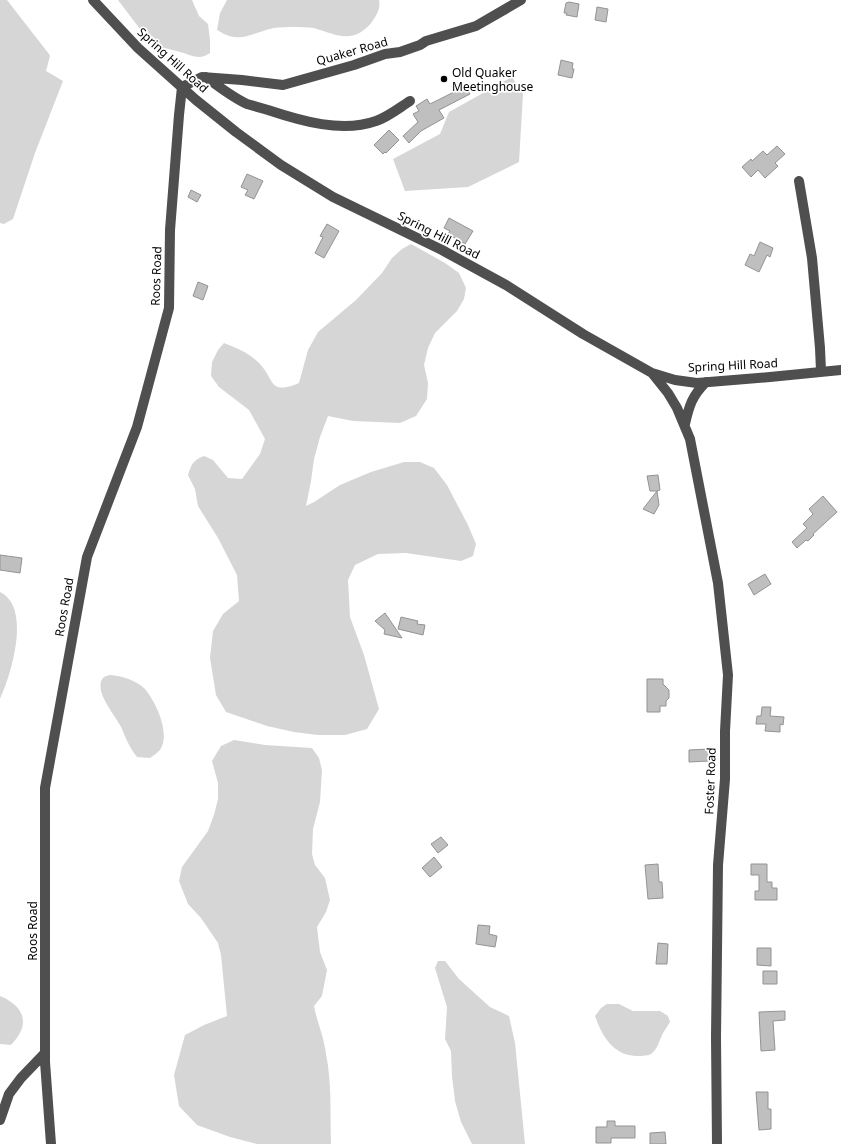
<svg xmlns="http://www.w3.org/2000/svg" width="841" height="1144" font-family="'Noto Sans',sans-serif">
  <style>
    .green { fill: #d6d6d6 }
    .building { fill: #bfbfbf; stroke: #939393 }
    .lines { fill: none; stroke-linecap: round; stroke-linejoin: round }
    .minor { stroke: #4f4f4f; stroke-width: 10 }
    .poi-dot { fill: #000; stroke: #fff; stroke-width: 1.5 }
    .labels { text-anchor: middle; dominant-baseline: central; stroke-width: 3.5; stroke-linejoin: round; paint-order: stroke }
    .street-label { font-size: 12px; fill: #000; stroke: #fff }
    .poi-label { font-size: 12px; fill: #000; stroke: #fff; text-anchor: start }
  </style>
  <rect width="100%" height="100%" fill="#fff"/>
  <!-- green -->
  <path class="green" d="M0,0H7L49,54L50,56L46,71L63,81L35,153L13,219L4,224L0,223Z
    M118,0H192L199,16L208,24L210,40V53C199,61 192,55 180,52C174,50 167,49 161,47L154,38L140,29Z
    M227,0H379C381,8 376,16 372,22C353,45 337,35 314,28C307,27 299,27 293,27C287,27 280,27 274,28C250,33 241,45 217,30L220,13Z
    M512,77L523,94L519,162L468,187L405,191L393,159L440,134L449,112Z
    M411,244L445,263L459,273L466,288L464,299L457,311L435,333L428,348L424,365L428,383L427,399L416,416L400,423L353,421L328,416L320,437L314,459L311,481L306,506L314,502L340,485L371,472L404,462H420L434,468L447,485L468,525L476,544L473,556L461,561L406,553L378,554L355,565L348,580L350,617L364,655L379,709L367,729L345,735H318L294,732L267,726L226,712L216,695L210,658L213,631L223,614L239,601L237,575L218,538L198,506L195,489L188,475C191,465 193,460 204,456L213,460L228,478L242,479L260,454L265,439L249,410L219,387L211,376L212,362L218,350L224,343C237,348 249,353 259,363C275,379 268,396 299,383L308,350L318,332L356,300L382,273L392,258L402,249Z
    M0,592C32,607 11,675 0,699Z
    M110,675C122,676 136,680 145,689C156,702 171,734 160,750C157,753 153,756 150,758L137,757C129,747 126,738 121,727C115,715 97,695 101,682C102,677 106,676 110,675Z
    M234,740L265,745L312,748L319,758L322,770L320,802L313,829L312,854L315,865L325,878L330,900L326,912L317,927L320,952L327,970L322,996L314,1006C317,1022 324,1037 326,1054C332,1083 330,1114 331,1144H257L230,1137L197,1125L179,1106L174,1075L185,1035L204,1025L227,1016L221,955L218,943L201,918L188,904L179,881L182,867L208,831L214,815L218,799V783L212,761L221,746Z
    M438,961H445L459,979L490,1007L509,1016L515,1043L525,1144H472L461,1122L455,1101L452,1076L451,1051L445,1039L447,1007L435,968Z
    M0,996C25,1006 31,1025 11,1045L0,1044Z
    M607,1004H619L633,1011H660L668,1016L670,1022C667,1027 664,1031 662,1035C659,1042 657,1050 651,1054C647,1056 640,1056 636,1056C613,1055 602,1036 595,1016L601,1008Z"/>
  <!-- building -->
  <path class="building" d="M569,2L579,4L577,17L566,15L567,13H564L566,3Z
    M597,7L608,9L606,22L595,20Z
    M561,60L573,63L572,69H574L572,78L558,75Z
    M466,86L470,94L439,110L444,118L421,131L409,143L403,136L418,122L413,114L419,111L416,106L427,99L430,104Z
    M389,130L399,140L386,153L385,152L383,154L374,145Z
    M777,146L785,154L775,163L778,166L765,178L758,170L751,177L742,167L751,159L752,161L763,151L767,155Z
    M247,174L263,181L254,199L245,195L248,190L241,187Z
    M191,190L201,195L197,202L188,197Z
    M449,218L473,231L465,244L448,234L450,231L444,228Z
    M327,224L339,231L324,258L315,253L323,237L320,236Z
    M760,242L773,248L770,257L767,255L759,272L745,265L750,254L754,256Z
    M198,282L208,286L203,300L193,296Z
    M658,475L660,490L657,491L659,505L654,514L643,509L657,491H650L647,476Z
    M823,496L837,512L813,534L814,535L808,541L806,540L797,548L792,542L807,528L803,524L813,514L809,509Z
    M0,555L22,558L20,573L0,570Z
    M765,574L771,584L754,595L748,584Z
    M385,613L402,638L384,634L385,630L375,621Z
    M401,617L418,621L417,624L425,625L423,635L398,629Z
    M647,679H663V684L669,690V698L666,701V706H660V712H647Z
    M762,707H771L770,716L784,717L783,725L780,724V732L765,731L766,724H756L757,716H761Z
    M709,749V761L689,762V750Z
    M441,837L448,845L438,853L431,844Z
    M434,857L442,867L430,877L422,868Z
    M658,864L659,882H662L663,898L648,899L645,865Z
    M751,864H767V882H772V888H777V900H755V891H759V875H751Z
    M478,925L490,926L489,934L497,936L495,947L476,944Z
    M658,943L668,944L667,964H656Z
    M757,948H771V966L757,965Z
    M763,971H777V984H763Z
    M785,1011V1020L773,1021L775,1050L761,1051L759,1012Z
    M756,1092H768V1109H771V1129L759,1130Z
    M607,1121H615V1126H635V1138H611V1143H596V1127H607Z
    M665,1132L666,1144H650V1133Z"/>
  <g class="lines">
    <!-- minor -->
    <path class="minor" d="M93,0L138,48L196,100L236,132L281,165L333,197L442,250L506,285L583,334L652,373L675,380L697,383L770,377L841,370
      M206,77C219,87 232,97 247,104C254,106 261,108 268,110C301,121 342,133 376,121C388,117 399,108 410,101
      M799,181L812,258L820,348L821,371
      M652,373L668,393L677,408L690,439L718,583L728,675L725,731V779L718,865L716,1037L717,1144
      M685,424C689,406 692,396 706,382
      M0,1120L9,1094L21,1078L45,1053
      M51,1144L45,1062V788L87,557L137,427L169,308L170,230L179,115L182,87L202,77L242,80L283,85L354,65L385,54L400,52L420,45L426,41L476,26L521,0"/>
  </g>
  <!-- markers -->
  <circle class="poi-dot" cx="444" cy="79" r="4"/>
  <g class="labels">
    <!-- street labels -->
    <g class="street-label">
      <text transform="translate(352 51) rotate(-16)">Quaker Road</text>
      <text transform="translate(173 60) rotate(42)">Spring Hill Road</text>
      <text transform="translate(439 235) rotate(27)">Spring Hill Road</text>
      <text transform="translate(156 276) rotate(-88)">Roos Road</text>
      <text transform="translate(733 365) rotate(-3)">Spring Hill Road</text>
      <text transform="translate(64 607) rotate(-80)">Roos Road</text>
      <text transform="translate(710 781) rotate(-88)">Foster Road</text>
      <text transform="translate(32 931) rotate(-90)">Roos Road</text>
    </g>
    <!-- poi labels -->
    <g class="poi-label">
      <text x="452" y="72">Old Quaker<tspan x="452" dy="14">Meetinghouse</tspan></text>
    </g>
  </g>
</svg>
